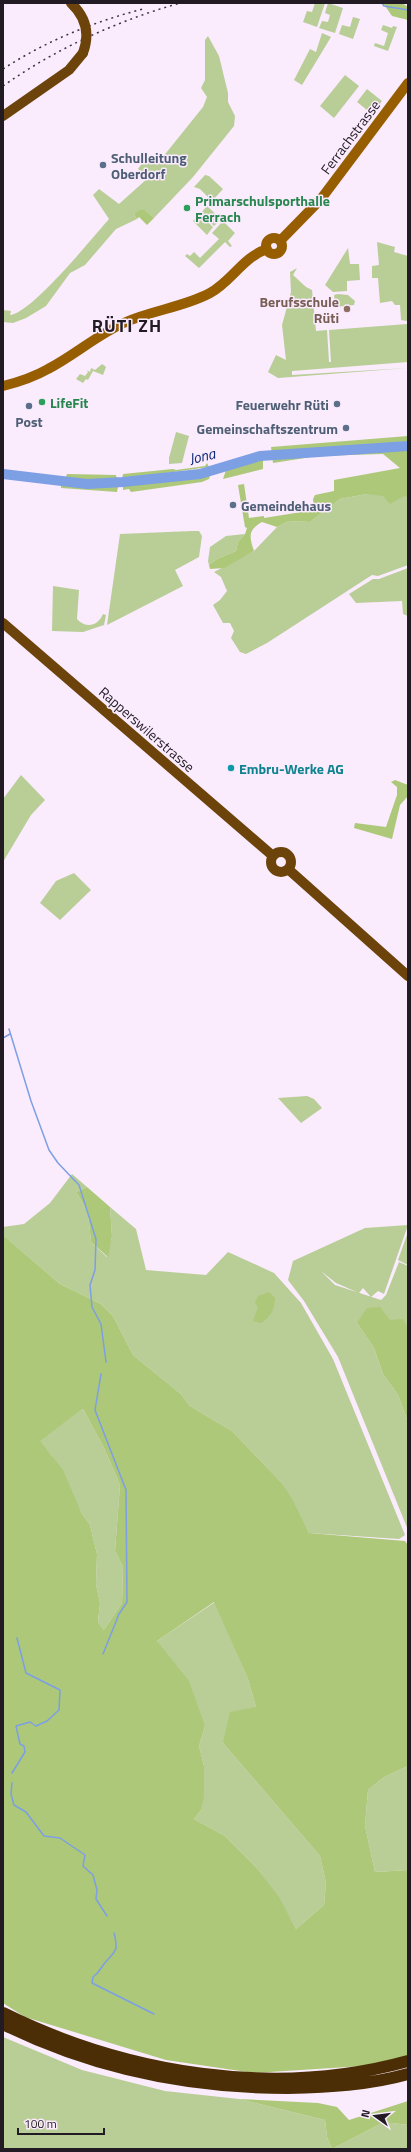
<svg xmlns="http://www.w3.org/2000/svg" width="411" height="2152" font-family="'Titillium Web',sans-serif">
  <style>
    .green { fill: #b9cd97 }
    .forest { fill: #acc878; fill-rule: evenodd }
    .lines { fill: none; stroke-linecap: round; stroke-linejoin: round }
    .stream { stroke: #7d9fe4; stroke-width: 1.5 }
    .river { stroke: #7d9fe4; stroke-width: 10 }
    .secondary { stroke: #965d01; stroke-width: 10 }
    .primary { stroke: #6c440b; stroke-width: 10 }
    .motorway { stroke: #4b2e05; stroke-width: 12 }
    .rail { stroke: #3c343d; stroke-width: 1.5; stroke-dasharray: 2 4; stroke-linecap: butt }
    .primary-bridge { stroke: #6c440b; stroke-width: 10 }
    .service-dot { fill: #5c6f8a; stroke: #faebfd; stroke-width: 1.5 }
    .leisure-dot { fill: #2e9e5b; stroke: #faebfd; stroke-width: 1.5 }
    .education-dot { fill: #8d6e63; stroke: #faebfd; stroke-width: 1.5 }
    .culture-dot { fill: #0f9aa8; stroke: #faebfd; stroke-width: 1.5 }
    .labels { text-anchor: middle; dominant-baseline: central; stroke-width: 3; stroke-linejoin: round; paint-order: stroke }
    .street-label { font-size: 14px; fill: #221b23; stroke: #faebfd }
    .service-label { font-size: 14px; font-weight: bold; fill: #4e5e75; stroke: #faebfd; text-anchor: start }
    .leisure-label { font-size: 14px; font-weight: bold; fill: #27864d; stroke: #faebfd; text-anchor: start }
    .education-label { font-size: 14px; font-weight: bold; fill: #785e54; stroke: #faebfd; text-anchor: end }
    .culture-label { font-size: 14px; font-weight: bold; fill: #0d838f; stroke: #faebfd; text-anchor: start }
    .water-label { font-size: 15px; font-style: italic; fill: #0a2978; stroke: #faebfd }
    .district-label { font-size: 18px; font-weight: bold; letter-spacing: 1px; fill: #221b23; stroke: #faebfd }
  </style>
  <rect width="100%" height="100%" fill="#faebfd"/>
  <!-- green -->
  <path class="green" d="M315,3H325L317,27L303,22L307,11L312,12Z
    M328,3L343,8L335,33L319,28L322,21L328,22L330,15L325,13Z
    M353,17L360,19L353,39L339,34L342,25L350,27Z
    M383,25L392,28L393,26L397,27L388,51L374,46L375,43L384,46L388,33L381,30Z
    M322,33L331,37L302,85L294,80L310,49L316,52Z
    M208,36L219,56L228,93V102L235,116L234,126L193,177L154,218L145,210L134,214L137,219L116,229L85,265L70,273L46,306L26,318L13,323L3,322V310L11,311L10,315C32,313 92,238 109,219L93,195L99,189L119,204L148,178L138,169L148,155L158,163L203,107L207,97L201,88L205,80V40Z
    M345,75L359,86L334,118L320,106Z
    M367,89L382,101L372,114L357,102Z
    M205,175L209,176L223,189L212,201L200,189L194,187Z
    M207,206L221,219L214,226L201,213Z
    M199,214L213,227L207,235L193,221Z
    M223,221L235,233L228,241L232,246L230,247L225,242L199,268L185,256L187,254L190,256L194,252L200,258L219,239L212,233Z
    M377,242L395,247L394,252L408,256V362L292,371V375L408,368L278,378L268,372L276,355L286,360L282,325L291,292L290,272L297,268L293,275L306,287L312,290L316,331L327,330L329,362H331L329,330L407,324V321L401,320L400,305H395L392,301L380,303L378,278H372V266L379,265Z
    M348,248L350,264H359L360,280L347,281V291L333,292L325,285Z
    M338,294L348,295L355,301L354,305L335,307L334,295Z
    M102,364L106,367L103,375L93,371L88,380L86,379L83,383L76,379L80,374L85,376L88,372L87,370L90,372L91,368L95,370Z
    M176,432L189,436L182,463L169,464V458Z
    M408,476V565L378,576L372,575L267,643L246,654L240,652L231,638L234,631L230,623H223L213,605L220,600L227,591L221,577L214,572L254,551L277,527L289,521L310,522L340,499L367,494Z
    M192,531H199L202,536L199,557L175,570L183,586L107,625L120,534Z
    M245,534L238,542L236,551L217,559L209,565L208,561L210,547L226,536Z
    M408,568V616L403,614L402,601L356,603L349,594L373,579H379Z
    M53,586L79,590L77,619C86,629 98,626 103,614L106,615L104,625L83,632L52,631Z
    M21,775L45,800L31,815L3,862V799Z
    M74,873L91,890L60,920L40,903L56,881Z
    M307,1096L314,1099L322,1108L301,1123L278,1098Z
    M72,1174L87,1187L76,1192L88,1212L91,1242L107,1257L112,1236L110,1207L136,1229L146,1270L206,1275L228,1252L274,1273L301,1303L333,1359L405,1535L399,1539L309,1533L282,1483L232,1431L190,1406L181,1394L133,1355L113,1316L101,1304L60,1284L3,1235V1227L24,1224L50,1203Z
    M408,1225L384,1294L378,1291L371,1297L363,1288L359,1293L336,1283L321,1271L335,1285L381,1300L386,1295L399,1262L408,1266V1327L403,1320L357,1323L374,1348L383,1374L398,1395L408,1422V1530L338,1357L304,1301L288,1280L293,1261L365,1228Z
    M408,1232V1265L398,1260Z
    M83,1409L104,1448L120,1485L115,1551L123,1567L122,1603L104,1630L98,1622L100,1603L96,1584L97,1554L90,1525L81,1512L51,1455L39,1441Z
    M215,1602L248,1679L256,1707L223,1743L320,1856L326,1883L324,1905L296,1929L278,1897L256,1867L225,1836L194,1819L201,1810L204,1766L199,1746L205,1726L157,1641Z
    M408,1766V1870L375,1872L365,1826L368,1790L384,1777Z
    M3,2037L82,2070L165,2091L239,2099L325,2120L327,2137L332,2149L384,2122L408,2125V2149H3Z"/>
  <!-- forest -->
  <path class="forest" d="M383,3H402L408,7V20L392,16Z
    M140,210H145L154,218L147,225L139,217L137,219L134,214Z
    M408,436V497L404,496L390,504L383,496L367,494L340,499L310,522L289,521L277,527L262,522C248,530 249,536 254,551L224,568L210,569L209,565L217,559L236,551L238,542L245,534L247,528L245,527L238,485L244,484L249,518L264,516V518L314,510L313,499L315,495L334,491V480L400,468L383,454L318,456L273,463L271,447Z
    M258,458H263V469L223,479L226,470Z
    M207,463L209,467L122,479L123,474L173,469L176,470L205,466Z
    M67,474L116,475L117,479L92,481L65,479Z
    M205,476H210L209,479L202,482L131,492L129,489L123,490V487L127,485Z
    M61,485L118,487L117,492L61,488Z
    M395,780L408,785V796L400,805L392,839L354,828L355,823L386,827L397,795V787L391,782Z
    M87,1187L110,1207L112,1236L108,1257L91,1242L88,1212L76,1192Z
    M3,1235L60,1284L101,1304L113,1316L133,1355L181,1394L190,1406L232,1431L282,1483L292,1499L309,1533L405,1541L408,1545V1766L384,1777L368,1790L365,1826L375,1872L408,1870V2056L363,2066L254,2073L166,2060L25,2017L3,2003ZM83,1409L104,1448L120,1485L115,1551L123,1567L122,1603L104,1630L98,1622L100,1603L96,1584L97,1554L90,1525L81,1512L63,1470L40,1441ZM214,1602L248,1679L256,1707L230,1712L223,1743L320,1856L326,1883L324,1905L296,1929L279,1897L256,1867L225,1836L194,1819L201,1810L204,1797V1766L199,1746L205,1726L189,1681L157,1641Z
    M269,1292L275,1298C274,1311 271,1316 261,1323L253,1321L258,1307L255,1303L258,1296Z
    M380,1307L390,1320L403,1319L408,1327V1422L398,1395L383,1374L374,1348L357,1323L367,1308Z
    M239,2099L318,2103L337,2107L349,2120L408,2101V2125L384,2122L332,2149L327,2137L325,2120Z"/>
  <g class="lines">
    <!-- stream -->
    <path class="stream" d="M382,3L384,6L408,10
      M9,1029L31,1101L49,1150L58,1163L79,1185L96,1239L95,1270L90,1285L92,1307L101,1324L106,1362
      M3,1038L10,1034
      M101,1374L95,1410L126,1490L127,1602L119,1614L103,1654
      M12,1773L25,1752L24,1746L20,1744L16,1726L30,1722L36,1726L47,1721L59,1710L60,1690L26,1673L17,1638
      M12,1783L11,1794L14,1805L26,1812L44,1836L60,1838L85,1855L83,1866L93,1875L97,1890L96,1899L107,1916
      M114,1933C119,1953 115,1950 104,1964C100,1969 99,1973 93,1977L92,1983L154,2014"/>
    <!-- river -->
    <path class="river" d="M3,474L87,484L123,482L200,474L260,456L408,446"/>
    <!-- secondary -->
    <path class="secondary" d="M266 246a8 8 0 1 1 16 0a8 8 0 1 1-16 0Z
      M280,241L321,199L408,83
      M3,386C19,382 34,377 48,369C75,355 98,334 126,322C153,310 184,307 210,293C231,282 243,257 267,249"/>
    <!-- primary -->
    <path class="primary" d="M3,116L69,70L83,53
      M3,623L273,856
      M271 862a10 10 0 1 1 20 0a10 10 0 1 1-20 0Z
      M288,869L408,976"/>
    <!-- motorway -->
    <path class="motorway" d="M3,2013C126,2074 274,2098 408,2061
      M3,2024C92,2068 189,2088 288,2088C328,2087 369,2085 408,2074"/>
    <!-- rail -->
    <path class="rail" d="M3,69C46,41 93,22 143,9
      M3,86C57,48 117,21 180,3"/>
    <!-- primary-bridge -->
    <path class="primary-bridge" d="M71,3C86,17 90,34 83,53"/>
  </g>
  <!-- markers -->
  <g class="service-dot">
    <circle cx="103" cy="165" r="4"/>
    <circle cx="337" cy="404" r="4"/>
    <circle cx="29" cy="406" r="4"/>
    <circle cx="346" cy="428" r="4"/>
    <circle cx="233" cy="505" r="4"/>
  </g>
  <g class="leisure-dot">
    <circle cx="187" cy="208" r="4"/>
    <circle cx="42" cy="402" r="4"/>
  </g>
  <circle class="education-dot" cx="347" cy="309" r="4"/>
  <circle class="culture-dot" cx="231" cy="768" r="4"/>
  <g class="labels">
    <!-- street labels -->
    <g class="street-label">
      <text transform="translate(350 137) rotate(-53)">Ferrachstrasse</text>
      <text transform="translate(147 729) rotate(41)">Rapperswilerstrasse</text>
    </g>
    <!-- service labels -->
    <g class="service-label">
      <text x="111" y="157">Schulleitung<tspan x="111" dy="16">Oberdorf</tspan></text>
      <text x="329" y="404" text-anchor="end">Feuerwehr Rüti</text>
      <text x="29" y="421" text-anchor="middle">Post</text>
      <text x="338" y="428" text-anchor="end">Gemeinschaftszentrum</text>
      <text x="241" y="505">Gemeindehaus</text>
    </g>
    <!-- leisure labels -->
    <g class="leisure-label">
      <text x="195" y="200">Primarschulsporthalle<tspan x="195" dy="16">Ferrach</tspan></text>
      <text x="50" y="402">LifeFit</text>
    </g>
    <!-- education labels -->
    <g class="education-label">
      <text x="339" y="301">Berufsschule<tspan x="339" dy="16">Rüti</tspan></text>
    </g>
    <!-- culture labels -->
    <g class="culture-label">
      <text x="239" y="768">Embru-Werke AG</text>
    </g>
    <!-- water labels -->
    <g class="water-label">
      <text transform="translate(202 456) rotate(-13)">Jona</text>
    </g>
    <!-- district labels -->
    <g class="district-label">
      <text x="127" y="325">RÜTI ZH</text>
    </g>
  </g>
  <!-- border -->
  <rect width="411" height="2152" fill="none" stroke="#221b23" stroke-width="8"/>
  <!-- north arrow -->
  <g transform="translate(375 2116) rotate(284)" stroke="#faebfd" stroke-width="3" paint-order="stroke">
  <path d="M0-3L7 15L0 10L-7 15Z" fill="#221b23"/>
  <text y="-6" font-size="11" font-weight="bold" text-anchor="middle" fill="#221b23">N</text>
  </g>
  <!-- scale -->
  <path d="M18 2128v6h86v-6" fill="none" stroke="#221b23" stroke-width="2"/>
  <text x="24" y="2128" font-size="12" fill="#221b23" stroke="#faebfd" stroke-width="3" paint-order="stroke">100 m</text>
</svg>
